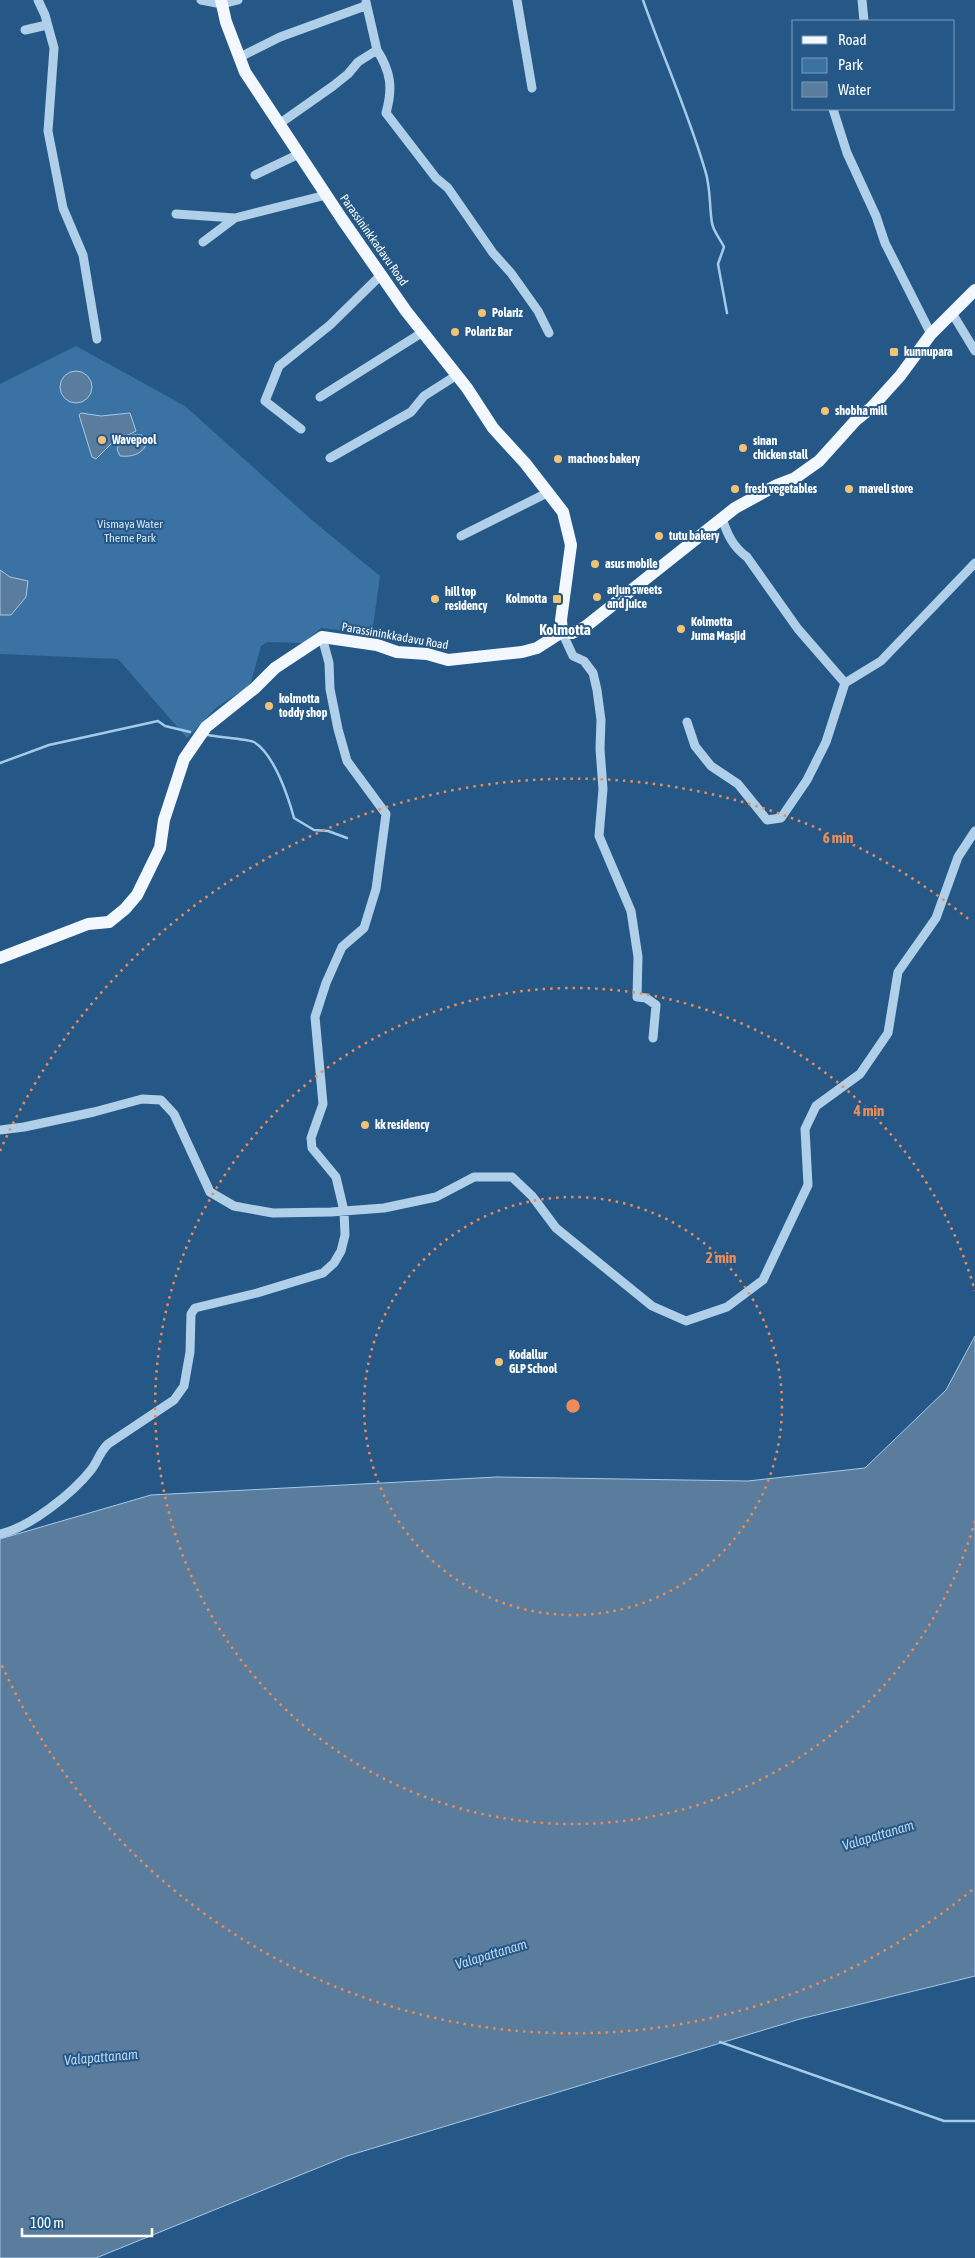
<svg xmlns="http://www.w3.org/2000/svg" width="975" height="2258" font-family="'Asap Condensed',sans-serif">
  <style>
    .green { fill: #3a72a3 }
    .water { fill: #5a7c9d; stroke: #a5cae9 }
    .lines { fill: none; stroke-linecap: round; stroke-linejoin: round }
    .stream { stroke: #a5cae9; stroke-width: 2.5 }
    .minor { stroke: #b0cfe9; stroke-width: 9 }
    .major { stroke: #f3f8fe; stroke-width: 12 }
    .ring { fill: none; stroke: #ef8b55; stroke-width: 2.5; stroke-dasharray: 2.5 5 }
    .poi-dot { fill: #f2c375; stroke: #255887; stroke-width: 2 }
    .labels { text-anchor: middle; dominant-baseline: central; stroke-width: 4; stroke-linejoin: round; paint-order: stroke }
    .street-label { font-size: 12px; fill: #fff; stroke: #255887 }
    .poi-label { font-size: 12px; font-weight: bold; fill: #fff; stroke: #255887; text-anchor: start }
    .park-label { font-size: 12px; fill: #d4e7f7; stroke: #255887 }
    .water-label { font-size: 14px; font-style: italic; fill: #bcd8f0; stroke: #255887 }
    .quarter-label { font-size: 15px; font-weight: bold; fill: #fff; stroke: #255887 }
    .centre { fill: #ef8b55; stroke: #255887; stroke-width: 2.5 }
    .ring-label { font-size: 15px; text-anchor: middle; font-weight: bold; fill: #ef8b55; stroke: #255887; stroke-width: 4; stroke-linejoin: round; paint-order: stroke }
  </style>
  <rect width="100%" height="100%" fill="#255887"/>
  <!-- green -->
  <path class="green" d="M76,346L185,406L313,521L380,576L372,634L321,628L304,643L268,642L261,646L251,682L246,688L216,708L187,738L118,659L0,654V384Z"/>
  <!-- water -->
  <path class="water" d="M60 387a16 16 0 1 1 32 0a16 16 0 1 1-32 0Z
    M81,413L101,416L130,413L136,431L112,443L96,459L92,457L79,415Z
    M133,435H142L146,445C141,455 131,457 120,456L117,449L120,443Z
    M0,570L10,577L28,581L26,597L11,615H0Z
    M975,1336V1976L800,2019L347,2156L96,2258H0V1539L151,1495L497,1477L748,1481L865,1468L946,1390Z"/>
  <g class="lines">
    <!-- stream -->
    <path class="stream" d="M643,0C663,57 688,112 705,170C711,188 709,205 712,223C713,231 721,240 724,247L718,264L727,313
      M208,735C217,737 249,739 254,742C274,754 288,796 294,818L314,830L328,831L347,838
      M0,763L49,745L158,721L165,726L190,732
      M720,2042L944,2121H975"/>
    <!-- minor -->
    <path class="minor" d="M38,0L45,15L54,48L48,131L63,208L83,255L97,339
      M201,0L222,4L238,0
      M517,0L532,88
      M862,0L864,21
      M366,2L377,50
      M25,30L47,25
      M240,57L280,37L365,6
      M833,109L847,153L876,216L885,243L931,334
      M279,124L333,86L348,74L358,62L377,50C391,72 393,88 386,113L436,178L448,188L493,253L511,273L538,311L549,333
      M255,175L299,154
      M176,214L235,218
      M203,242L235,218L326,195
      M952,313L975,351
      M320,397L423,332
      M301,429L265,401L279,366L330,325L381,275
      M330,458L411,412L424,396L457,375
      M461,536L549,492
      M562,632L573,656L584,661L593,673L597,690L601,720L600,749L603,789L599,836L631,911L638,957L637,997L646,998L656,1005L653,1038
      M845,683L881,661L975,563
      M687,722L695,746L711,766L738,784L767,820L781,818L807,780L826,742L845,683L798,629L747,557C733,547 727,534 722,518
      M0,1130L24,1127L94,1112L142,1099L161,1100L174,1114L210,1192L234,1206L273,1213L331,1212L384,1208L436,1197L474,1177H512L532,1196L556,1228L652,1306L686,1321L727,1307L763,1280L808,1185L805,1129L816,1106L860,1074L888,1033L898,972L936,918L958,857L975,831
      M0,1534C29,1528 73,1493 91,1470C98,1461 99,1453 108,1444L174,1400L184,1386L190,1352L191,1314L195,1308L257,1293L323,1273L334,1263L341,1251L345,1235L344,1211L336,1177L312,1148L311,1138L323,1104L315,1017L326,983L342,947L364,928L376,889L386,814L347,761L338,729L330,689L329,663L322,637"/>
    <!-- major -->
    <path class="major" d="M562,632L572,633L585,627L735,508L777,485L795,478L819,461L856,420L871,408L900,376L931,334L975,290
      M0,958L88,924L109,922L125,909L137,895L160,848L164,820L184,759L206,727L255,688L275,668L322,637L377,645L397,652L427,654L448,660L522,652L537,648L562,632L561,620L571,545L563,512L525,463L493,428L467,388L406,311L342,219L245,72L226,22L221,0"/>
  </g>
  <!-- distance rings -->
  <g class="ring">
    <circle cx="573" cy="1406" r="209"/>
    <path d="M975 1521A418 418 0 1 1 975 1291"/>
    <path d="M972 1890A627 627 0 0 1 0 1661M0 1151A627 627 0 0 1 972 922"/>
  </g>
  <!-- markers -->
  <g class="poi-dot">
    <circle cx="482" cy="313" r="5"/>
    <circle cx="455" cy="332" r="5"/>
    <rect x="889" y="347" width="10" height="10" rx="2.5"/>
    <circle cx="825" cy="411" r="5"/>
    <circle cx="102" cy="440" r="5"/>
    <circle cx="743" cy="448" r="5"/>
    <circle cx="558" cy="459" r="5"/>
    <circle cx="735" cy="489" r="5"/>
    <circle cx="849" cy="489" r="5"/>
    <circle cx="659" cy="536" r="5"/>
    <circle cx="595" cy="564" r="5"/>
    <circle cx="597" cy="597" r="5"/>
    <circle cx="435" cy="599" r="5"/>
    <rect x="552" y="594" width="10" height="10" rx="2.5"/>
    <circle cx="681" cy="629" r="5"/>
    <circle cx="269" cy="706" r="5"/>
    <circle cx="365" cy="1125" r="5"/>
    <circle cx="499" cy="1362" r="5"/>
  </g>
  <g class="labels">
    <!-- street labels -->
    <g class="street-label">
      <text transform="translate(374 240) rotate(55)">Parassininkkadavu Road</text>
      <text transform="translate(395 636) rotate(10)">Parassininkkadavu Road</text>
    </g>
    <!-- poi labels -->
    <g class="poi-label">
      <text x="492" y="313">Polariz</text>
      <text x="465" y="332">Polariz Bar</text>
      <text x="904" y="352">kunnupara</text>
      <text x="835" y="411">shobha mill</text>
      <text x="112" y="440">Wavepool</text>
      <text x="753" y="441">sinan<tspan x="753" dy="14">chicken stall</tspan></text>
      <text x="568" y="459">machoos bakery</text>
      <text x="745" y="489">fresh vegetables</text>
      <text x="859" y="489">maveli store</text>
      <text x="669" y="536">tutu bakery</text>
      <text x="605" y="564">asus mobile</text>
      <text x="607" y="590">arjun sweets<tspan x="607" dy="14">and juice</tspan></text>
      <text x="445" y="592">hill top<tspan x="445" dy="14">residency</tspan></text>
      <text x="547" y="599" text-anchor="end">Kolmotta</text>
      <text x="691" y="622">Kolmotta<tspan x="691" dy="14">Juma Masjid</tspan></text>
      <text x="279" y="699">kolmotta<tspan x="279" dy="14">toddy shop</tspan></text>
      <text x="375" y="1125">kk residency</text>
      <text x="509" y="1355">Kodallur<tspan x="509" dy="14">GLP School</tspan></text>
    </g>
    <!-- park labels -->
    <g class="park-label">
      <text x="130" y="524">Vismaya Water<tspan x="130" dy="14">Theme Park</tspan></text>
    </g>
    <!-- water labels -->
    <g class="water-label">
      <text transform="translate(878 1835) rotate(-17)">Valapattanam</text>
      <text transform="translate(491 1954) rotate(-17)">Valapattanam</text>
      <text transform="translate(101 2057) rotate(-5)">Valapattanam</text>
    </g>
    <!-- quarter labels -->
    <g class="quarter-label">
      <text x="565" y="629">Kolmotta</text>
    </g>
  </g>
  <circle cx="573" cy="1406" r="8" class="centre"/>
  <g class="ring-label">
    <text x="838" y="843">6 min</text>
    <text x="869" y="1116">4 min</text>
    <text x="721" y="1263">2 min</text>
  </g>
  <!-- legend -->
  <rect x="792" y="20" width="162" height="90" fill="#255887" stroke="#7c9bb7"/>
  <rect x="802" y="36" width="25" height="8" fill="#f3f8fe" stroke="#7c9bb7"/>
  <text x="838" y="45" font-size="15" fill="#ffffff">Road</text>
  <rect x="802" y="58" width="25" height="15" fill="#3a72a3" stroke="#7c9bb7"/>
  <text x="838" y="70" font-size="15" fill="#ffffff">Park</text>
  <rect x="802" y="82" width="25" height="15" fill="#5a7c9d" stroke="#7c9bb7"/>
  <text x="838" y="95" font-size="15" fill="#ffffff">Water</text>
  <!-- scale -->
  <path d="M22 2228v8h130v-8" fill="none" stroke="#ffffff" stroke-width="2.5"/>
  <text x="30" y="2228" font-size="15" fill="#ffffff" stroke="#255887" stroke-width="4" paint-order="stroke">100 m</text>
</svg>
